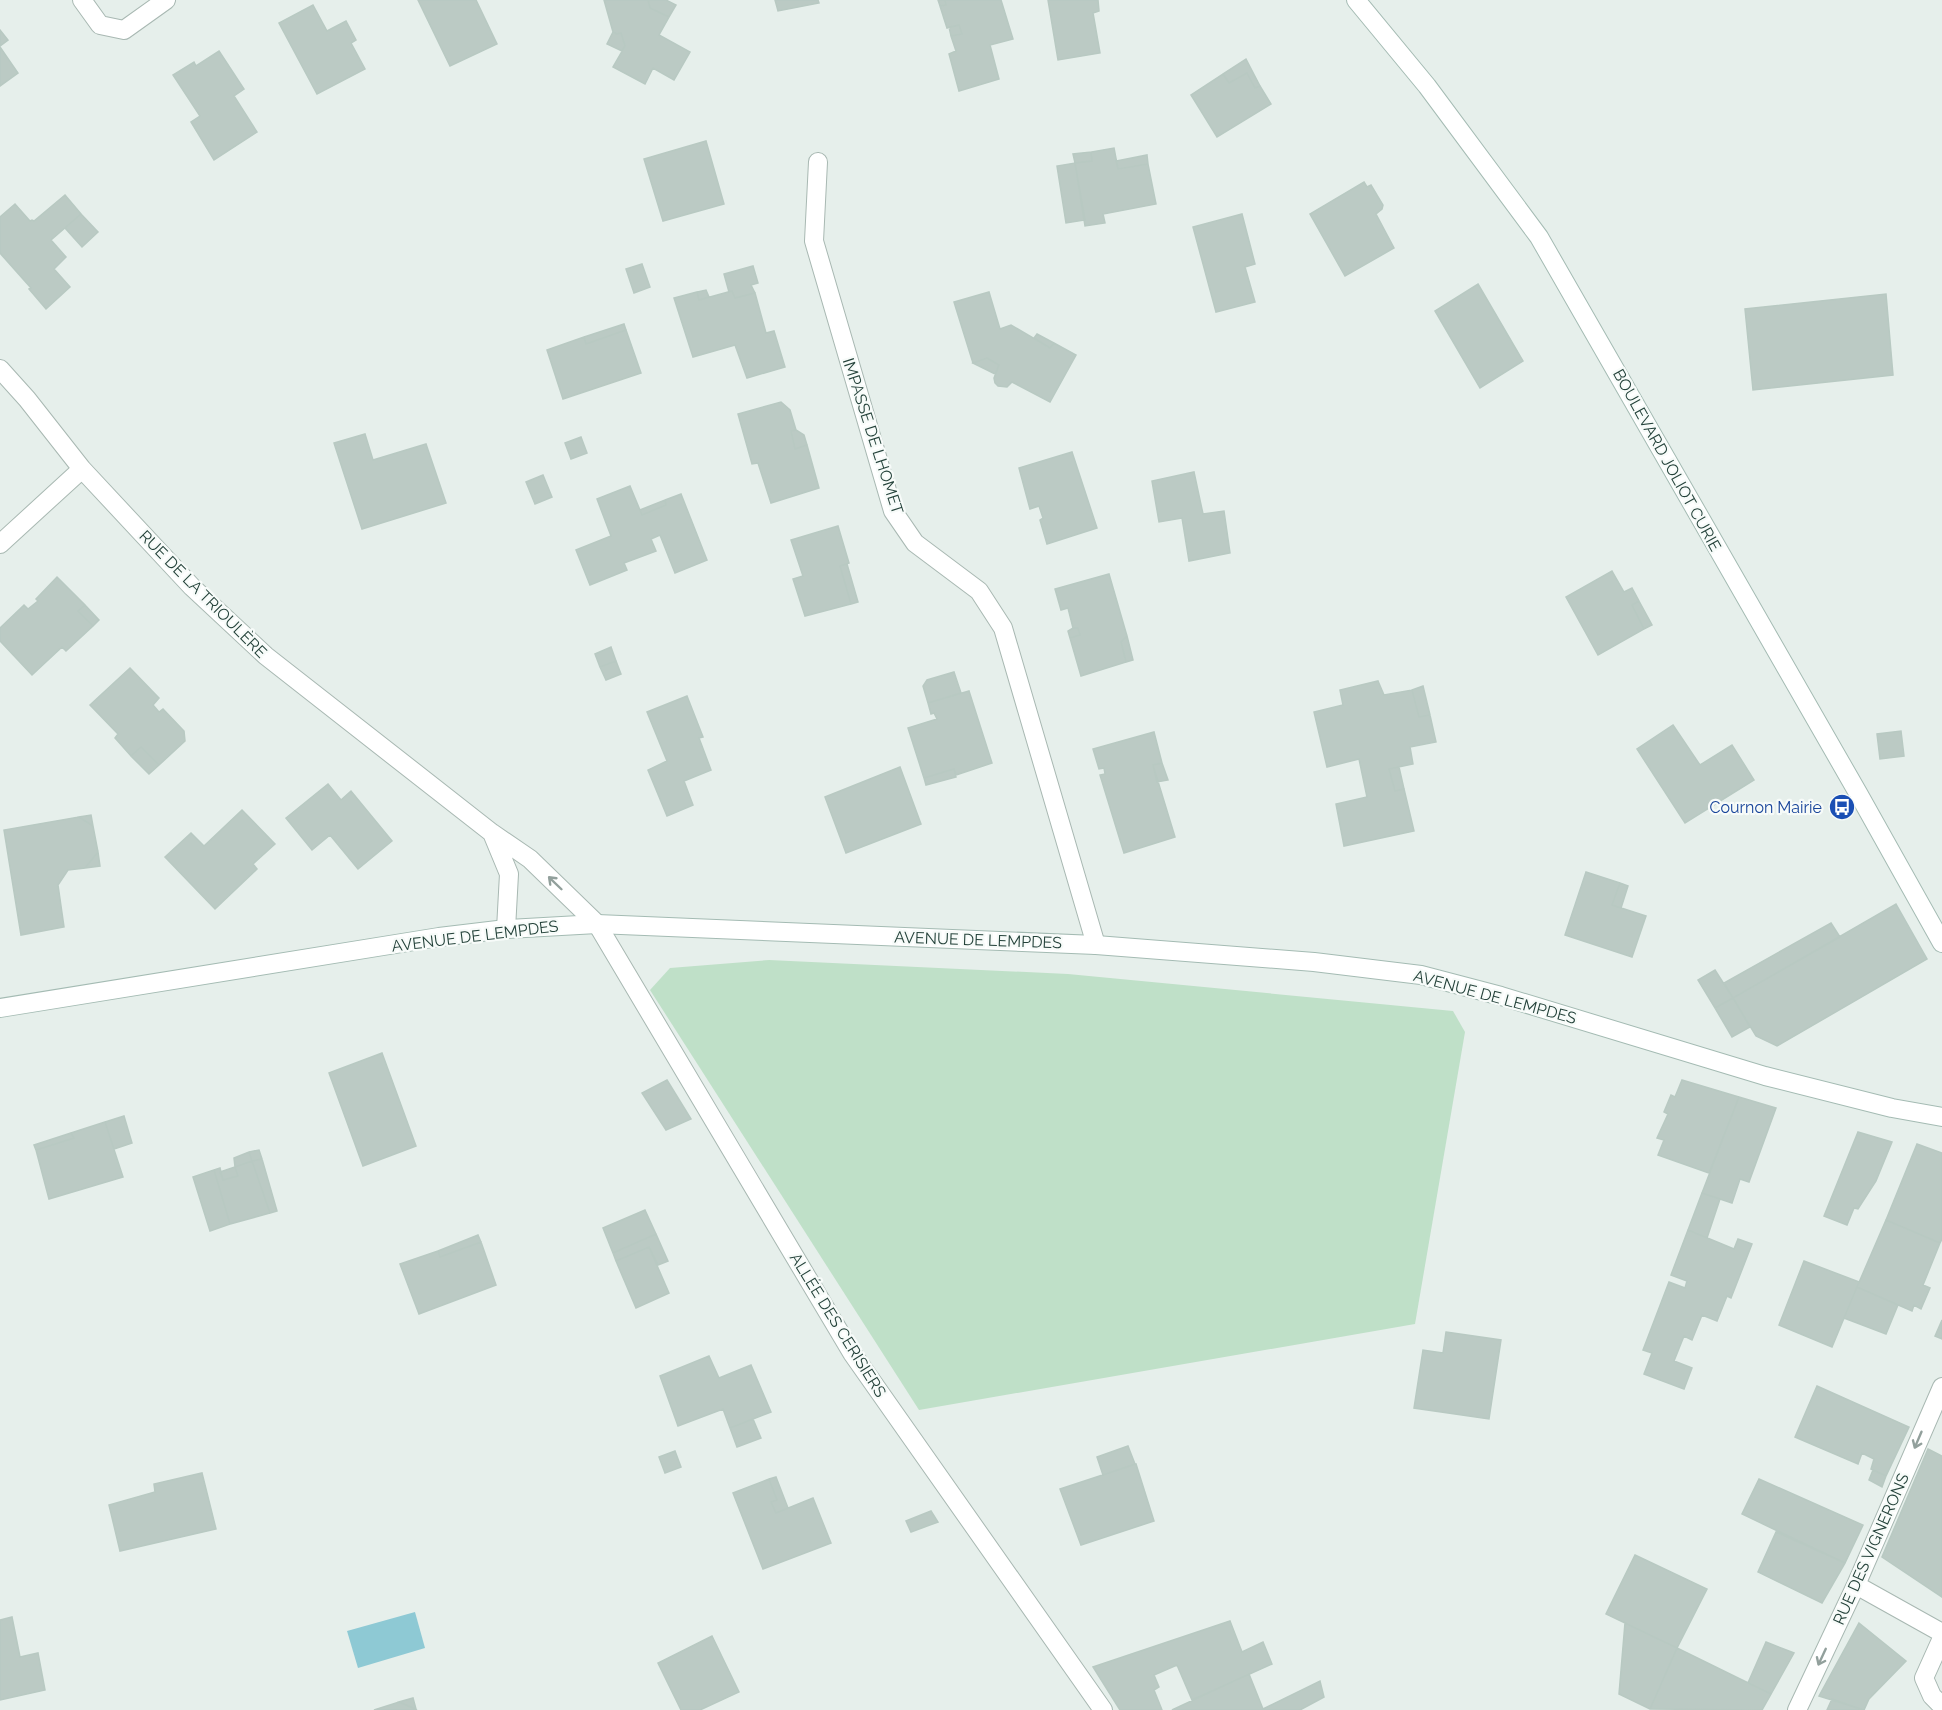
<svg xmlns="http://www.w3.org/2000/svg" width="1942" height="1710" font-family="Raleway,sans-serif">
  <style>
    .green { fill: #bfe0c8 }
    .water { fill: #8ec9d4 }
    .building { fill: #bbcac4; stroke: #b8c9c2; stroke-width: 1.5 }
    .lines { fill: none; stroke-linecap: round; stroke-linejoin: round }
    .street-casing { stroke: #a8b8b2; stroke-width: 20 }
    .secondary-casing { stroke: #a4bbb3; stroke-width: 20 }
    .street { stroke: #fff; stroke-width: 18 }
    .secondary { stroke: #fff; stroke-width: 18 }
    .oneway { stroke: #92a09c }
    .labels { text-anchor: middle; dominant-baseline: central; stroke-width: 4.5; stroke-linejoin: round; paint-order: stroke }
    .street-label { font-size: 16px; fill: #24423a; stroke: #f7fbf9 }
    .transit-label { font-size: 16px; fill: #164399; stroke: #f7fbf9; text-anchor: end }
  </style>
  <rect width="100%" height="100%" fill="#e6efeb"/>
  <!-- green -->
  <path class="green" d="M769,960L1068,974L1453,1011L1465,1032L1415,1324L919,1410L650,990L670,968Z"/>
  <!-- water -->
  <path class="water" d="M415,1612L425,1648L358,1668L347,1631Z"/>
  <!-- building -->
  <path class="building" d="M418,0H476L497,44L450,66Z
    M604,0H648L650,8L669,17L659,35L690,52L674,80L653,68L645,84L613,67L625,46L621,33L617,34L613,32Z
    M648,0H666L676,5L669,17L650,8Z
    M775,0H818L819,3L778,11Z
    M938,0H945L946,5L940,6Z
    M945,0H1001L1013,39L990,45L999,79L959,91L949,54L956,51L951,36L962,34L959,25L947,28L940,6L946,5Z
    M1048,0H1098L1099,11L1093,13L1100,53L1058,60Z
    M313,5L327,31L346,21L356,40L351,43L365,69L317,94L279,23Z
    M959,25L962,34L951,36L949,27Z
    M0,30L8,40L0,46Z
    M613,32L617,34L621,33L625,46L622,51L607,44Z
    M0,47L18,73L0,86Z
    M219,51L244,89L234,96L257,132L214,160L191,122L200,116L173,75L194,62L196,66Z
    M1246,59L1260,86L1255,88L1247,73L1229,83L1223,74Z
    M1247,73L1255,88L1260,86L1271,104L1217,137L1191,95L1223,74L1229,83Z
    M706,141L724,204L663,221L644,159Z
    M1114,148L1118,169L1148,164L1156,204L1103,214L1105,223L1085,226L1075,163L1092,161L1091,152Z
    M1091,152L1092,161L1075,163L1073,154Z
    M1147,155L1148,164L1118,169L1116,161Z
    M1075,163L1085,220L1066,223L1057,166Z
    M1364,182L1367,187L1371,185L1383,205L1382,209L1376,214L1394,248L1345,276L1310,214Z
    M65,195L81,214L51,240L66,257L54,269L70,287L46,309L29,289L31,288L0,253V217L15,204L30,221L32,220L34,221Z
    M81,214L98,232L82,247L65,228Z
    M1242,214L1255,264L1245,267L1255,302L1216,312L1193,227Z
    M642,264L650,287L634,293L626,269Z
    M753,266L758,283L751,285L755,293L735,298L732,291L729,292L724,274Z
    M1478,284L1523,361L1480,388L1435,311Z
    M706,290L709,297L699,300L697,292Z
    M732,291L735,298L755,293L766,333L774,331L785,367L747,378L735,345L693,357L674,298L697,292L699,300Z
    M989,292L1000,329L1011,325L1050,348L1054,343L1076,355L1050,402L1012,382L1007,387L998,386L995,383L994,378L999,365L987,358L973,363L954,302Z
    M1886,294L1893,375L1753,390L1745,309Z
    M624,324L626,330L586,344L584,337Z
    M626,330L641,373L563,399L547,350L584,337L586,344Z
    M1037,334L1054,343L1050,348L1034,338Z
    M987,358L999,365L995,374L973,363Z
    M781,402L790,410L796,430L791,431L795,449L807,445L819,488L771,503L758,463L752,464L738,414Z
    M796,430L804,435L807,445L795,449L791,431Z
    M365,434L373,460L426,444L446,503L362,529L334,443Z
    M581,437L587,453L571,459L565,443Z
    M1072,452L1097,528L1047,544L1040,520L1043,518L1039,506L1030,509L1019,468Z
    M1194,472L1203,514L1224,511L1230,553L1189,561L1182,518L1159,522L1152,481Z
    M543,475L552,497L535,504L526,482Z
    M630,486L642,515L666,505L665,500L681,494L707,560L675,573L660,535L651,539L656,551L624,563L627,570L590,585L576,550L611,536L597,499Z
    M665,500L666,505L642,515L640,510Z
    M838,526L849,563L840,566L851,604L805,616L793,579L803,576L791,540Z
    M847,564L858,602L851,604L840,566Z
    M1612,571L1624,592L1632,588L1639,601L1632,605L1644,629L1598,655L1566,597Z
    M1109,574L1127,636L1121,642L1126,662L1081,676L1070,638L1080,635L1078,628H1073L1068,608L1061,610L1055,589Z
    M57,577L85,605L78,611L93,626L66,651L62,647L32,675L0,641V628L24,605L28,609L38,601L36,599Z
    M1639,601L1652,625L1644,629L1632,605Z
    M85,605L99,620L93,626L78,611Z
    M1073,628H1078L1080,635L1070,638L1068,631Z
    M1127,636L1133,660L1126,662L1121,642Z
    M611,647L616,661L600,667L595,654Z
    M616,661L621,674L606,680L600,667Z
    M130,668L159,698L153,705L159,712L163,709L184,731L185,741L159,765L141,747L131,756L115,738L118,734L90,705Z
    M954,672L961,693L928,703L923,686L927,680Z
    M1378,681L1384,695L1412,690L1419,717L1430,715L1436,742L1410,747L1413,764L1389,769L1395,791L1404,789L1414,831L1344,846L1336,804L1367,797L1359,759L1327,767L1314,712L1343,705L1340,690Z
    M1423,686L1430,715L1419,717L1412,690Z
    M969,691L992,763L956,775L954,769L924,778L908,728L937,719L934,713L931,714L928,703Z
    M687,696L703,737L699,738L711,770L684,781L693,805L667,816L648,770L667,761L647,712Z
    M1673,725L1700,765L1732,745L1754,780L1685,823L1637,749Z
    M1901,731L1904,756L1880,759L1877,734Z
    M1154,732L1162,763L1153,765L1175,837L1124,853L1100,775L1105,774L1104,768L1099,769L1093,749Z
    M141,747L159,765L149,774L131,756Z
    M1162,763L1168,780L1157,782L1153,765Z
    M900,767L921,824L846,853L825,797Z
    M1399,767L1404,789L1395,791L1389,769Z
    M954,769L956,777L926,785L924,778Z
    M328,784L341,800L351,791L392,841L358,869L330,835L312,850L286,818Z
    M242,810L275,844L253,864L257,869L215,909L165,857L191,833L204,846Z
    M91,815L93,826L79,817Z
    M79,817L93,826L98,852L85,868L68,870L58,885L64,927L21,935L4,830Z
    M98,852L100,866L85,868Z
    M1586,872L1620,883L1612,905L1646,916L1632,957L1565,935Z
    M1620,883L1628,886L1621,908L1612,905Z
    M1896,904L1927,959L1777,1046L1756,1036L1733,998Z
    M1831,923L1840,937L1733,998L1724,983Z
    M1715,970L1733,998L1715,1008L1698,980Z
    M1733,998L1750,1027L1732,1037L1715,1008Z
    M382,1053L416,1146L363,1166L329,1073Z
    M667,1080L691,1119L666,1130L642,1093Z
    M1682,1080L1739,1097L1709,1173L1658,1155L1664,1140L1657,1138L1668,1114L1664,1112L1671,1095L1675,1097Z
    M1739,1097L1776,1108L1749,1182L1740,1179L1732,1203L1702,1193Z
    M124,1116L132,1143L114,1149L105,1122Z
    M105,1122L123,1177L49,1199L36,1150L74,1138L71,1133Z
    M1858,1132L1892,1142L1876,1181L1858,1209L1854,1208L1847,1225L1824,1216Z
    M71,1133L74,1138L36,1150L34,1145Z
    M1917,1144L1942,1153V1239L1940,1243L1886,1220Z
    M259,1150L262,1159L252,1161L249,1152Z
    M249,1152L252,1161L235,1167L234,1158Z
    M262,1159L277,1211L270,1213L252,1161Z
    M252,1161L270,1213L230,1224L214,1170L220,1168L223,1180L238,1176L235,1167Z
    M235,1167L238,1176L223,1180L220,1172Z
    M214,1170L230,1224L210,1231L193,1177Z
    M1702,1193L1720,1199L1707,1238L1688,1230Z
    M645,1210L656,1234L613,1253L603,1228Z
    M1886,1220L1940,1243L1923,1285L1930,1288L1921,1309L1914,1305L1912,1311L1857,1287Z
    M1688,1230L1734,1249L1738,1239L1752,1244L1731,1298L1727,1296L1717,1321L1702,1315L1692,1340L1684,1336L1674,1361L1692,1368L1684,1389L1644,1374L1652,1353L1643,1350L1669,1282L1685,1288L1687,1281L1671,1275Z
    M656,1234L668,1261L658,1265L649,1247L616,1261L613,1253Z
    M478,1235L481,1242L440,1257L438,1251Z
    M481,1242L496,1285L419,1314L400,1264L438,1251L440,1257Z
    M649,1247L669,1293L636,1308L616,1261Z
    M1804,1261L1859,1282L1832,1347L1779,1325Z
    M1857,1287L1898,1305L1886,1334L1844,1318Z
    M1942,1320V1339L1935,1336Z
    M1446,1332L1501,1340L1489,1419L1414,1408L1423,1350L1443,1353Z
    M709,1356L719,1378L751,1365L771,1412L730,1428L723,1409L678,1426L660,1376Z
    M1817,1386L1909,1427L1886,1476L1871,1469L1874,1459L1862,1453L1858,1464L1795,1437Z
    M753,1419L761,1438L737,1447L730,1428Z
    M1128,1446L1135,1464L1103,1475L1097,1457Z
    M1928,1449L1942,1456V1597L1882,1557Z
    M675,1451L681,1467L665,1473L659,1457Z
    M1136,1464L1154,1521L1081,1545L1060,1489Z
    M1873,1470L1886,1476L1882,1487L1869,1480Z
    M202,1473L216,1529L120,1551L109,1505L155,1492L154,1484Z
    M776,1477L788,1508L776,1513L771,1502L777,1500L769,1479Z
    M769,1479L777,1500L771,1502L776,1513L813,1498L831,1543L763,1569L733,1493Z
    M1759,1479L1863,1525L1845,1563L1742,1514Z
    M931,1511L938,1522L911,1532L906,1521Z
    M1776,1532L1845,1563L1822,1603L1758,1572Z
    M1635,1555L1707,1589L1677,1648L1606,1614Z
    M12,1617L20,1657L38,1653L45,1690L0,1700V1620Z
    M1230,1621L1242,1652L1263,1642L1272,1664L1192,1700L1177,1665L1154,1675L1159,1687L1154,1690L1162,1710H1120L1093,1667Z
    M1625,1623L1677,1648L1650,1709L1619,1694Z
    M1859,1623L1906,1661L1869,1699L1864,1710L1819,1696Z
    M712,1636L739,1692L700,1710H681L658,1663Z
    M1766,1642L1794,1653L1771,1694L1748,1683Z
    M1677,1648L1771,1694L1762,1710L1650,1709Z
    M1249,1674L1263,1709L1320,1681L1324,1697L1300,1710H1172Z
    M413,1698L416,1709L399,1702Z
    M1832,1699L1863,1710H1827Z
    M399,1702L417,1710H374Z"/>
  <g class="lines">
    <!-- street casing -->
    <g class="street-casing">
      <path id="street" d="M82,0L100,25L124,30L166,0
        M818,162L814,241L893,511L915,543L979,591L1003,628L1096,945
        M0,369L27,399L82,469L192,587L266,656L492,833L530,859L597,924L852,1353L1103,1710
        M0,544L82,469
        M492,833L509,874L506,929
        M1856,1585L1942,1633
        M1942,1638L1924,1678L1932,1696L1942,1706
        M1797,1710L1856,1585L1942,1387"/>
    </g>
    <!-- secondary casing -->
    <g class="secondary-casing">
      <path id="secondary" d="M1356,0L1427,86L1539,237L1858,793L1942,943
        M0,1008L439,937L506,929L597,924L1096,945L1314,962L1421,975L1501,996L1765,1076L1892,1108L1942,1117"/>
    </g>
    <!-- street -->
    <use href="#street" class="street"/>
    <!-- secondary -->
    <use href="#secondary" class="secondary"/>
  </g>
  <!-- one-way arrows -->
  <defs><path id="oneway-shaft" d="M-6 0H5M1.5-3L5.5 0L1.5 3" fill="none" stroke-width="1.6" stroke-linecap="round" stroke-linejoin="round" transform="scale(1.5)"/></defs>
  <g class="oneway">
    <use href="#oneway-shaft" transform="translate(555 883) rotate(-136)"/>
    <use href="#oneway-shaft" transform="translate(1918 1440) rotate(113)"/>
    <use href="#oneway-shaft" transform="translate(1822 1657) rotate(115)"/>
  </g>
  <!-- icons -->
  <defs>
    <g id="bus-disc" transform="scale(1.35)"><circle r="9.5" fill="#1a4fb4" stroke="#f7fbf9"/><path d="M-5-6H5V4H4V6H2V4H-2V6H-4V4H-5ZM-3.5-4V0h7V-4ZM-3.5 1.2v1.5H-2V1.2ZM2 1.2v1.5H3.5V1.2Z" fill="#fff"/></g>
  </defs>
  <g fill-rule="evenodd">
    <use href="#bus-disc" x="1842" y="807"/>
  </g>
  <g class="labels">
    <!-- street labels -->
    <g class="street-label">
      <text transform="translate(873 436) rotate(72)">IMPASSE DE LHOMET</text>
      <text transform="translate(1667 460) rotate(61)">BOULEVARD JOLIOT CURIE</text>
      <text transform="translate(203 594) rotate(45)">RUE DE LA TRIOULÈRE</text>
      <text transform="translate(475 936) rotate(-7)">AVENUE DE LEMPDES</text>
      <text transform="translate(978 940) rotate(2)">AVENUE DE LEMPDES</text>
      <text transform="translate(1495 997) rotate(15)">AVENUE DE LEMPDES</text>
      <text transform="translate(838 1325) rotate(58)">ALLÉE DES CERISIERS</text>
      <text transform="translate(1871 1549) rotate(-66)">RUE DES VIGNERONS</text>
    </g>
    <!-- transit labels -->
    <g class="transit-label">
      <text x="1822" y="807">Cournon Mairie</text>
    </g>
  </g>
</svg>
